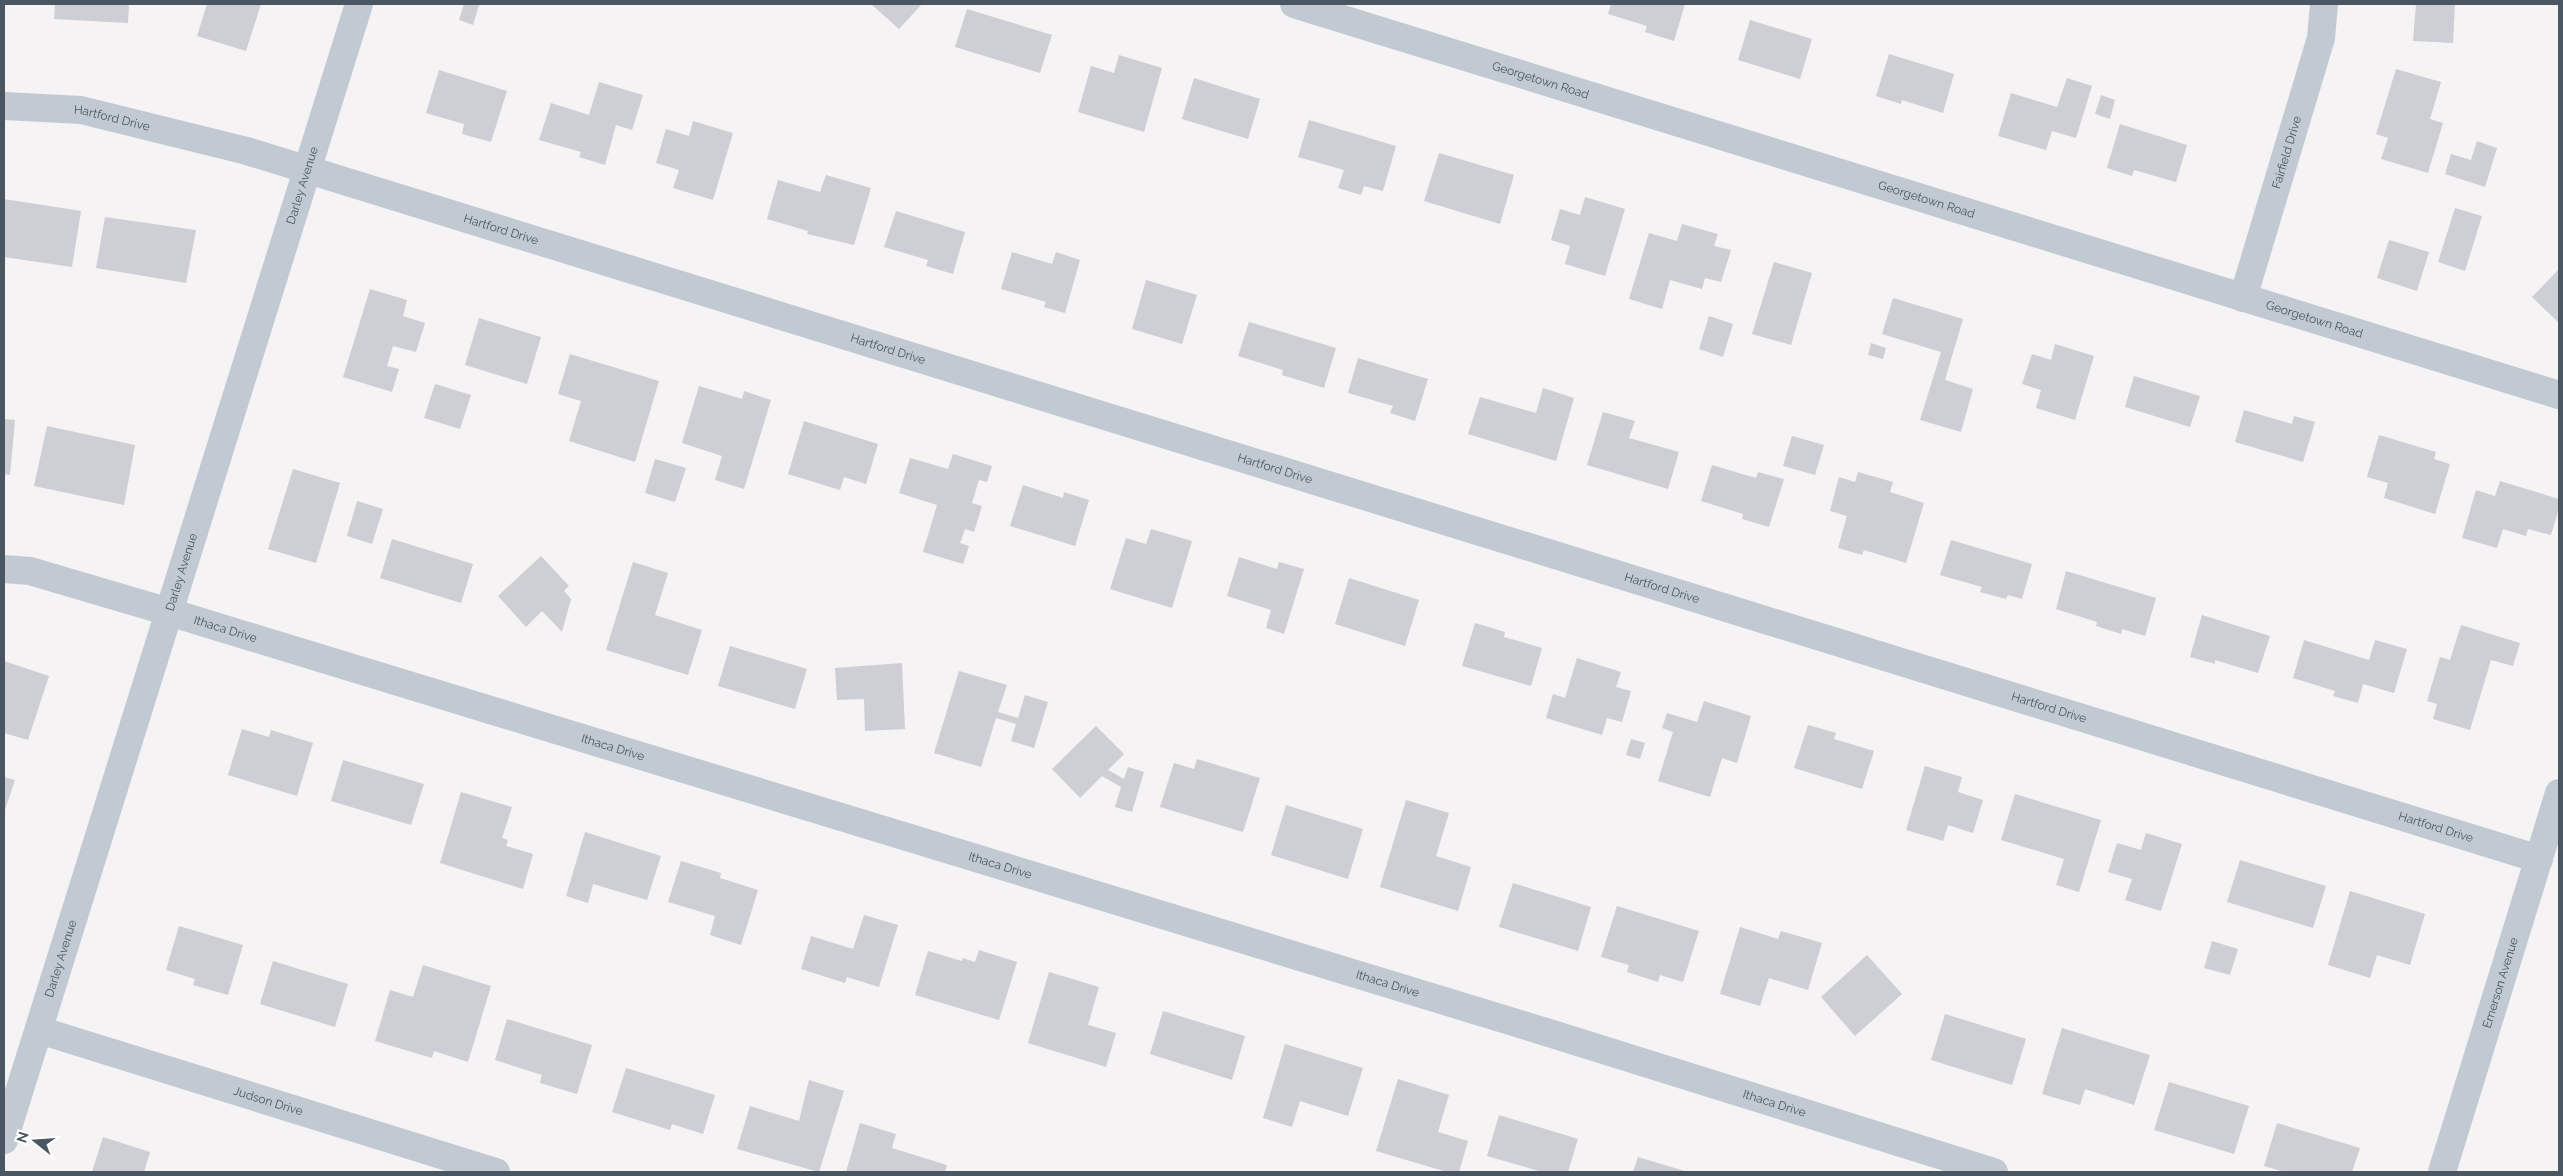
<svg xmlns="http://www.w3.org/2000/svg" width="2563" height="1176" font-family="Raleway,sans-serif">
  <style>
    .building { fill: #cdcfd5 }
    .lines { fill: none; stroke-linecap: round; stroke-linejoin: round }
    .minor { stroke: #c1cad2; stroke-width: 28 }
    .labels { text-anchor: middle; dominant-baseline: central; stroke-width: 4.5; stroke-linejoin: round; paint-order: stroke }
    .street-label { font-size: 12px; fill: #4a5661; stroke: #fff }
  </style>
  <rect width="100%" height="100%" fill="#f5f3f3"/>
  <!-- building -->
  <path class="building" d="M55,4H129L128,23L54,19Z
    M207,4H261L246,51L197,36Z
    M464,4L479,5L473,25L459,20Z
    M871,4H922L899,29Z
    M1611,4H1685L1674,41L1645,32L1647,26L1608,14Z
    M2416,4H2455L2453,43L2413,41Z
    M967,9L1052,35L1040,73L955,47Z
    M1750,20L1812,39L1800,79L1738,60Z
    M1889,54L1954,74L1943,113L1902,100L1901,104L1876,96Z
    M1119,55L1162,68L1144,132L1078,112L1091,66L1114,73Z
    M2396,69L2441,82L2430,119L2443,123L2428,173L2381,159L2388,138L2376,134Z
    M439,70L507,91L491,142L462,134L464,124L426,113Z
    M1194,78L1260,99L1248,139L1182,119Z
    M2067,78L2092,86L2076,138L2052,131L2046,150L1998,136L2011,93L2057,107Z
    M599,82L643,95L632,130L616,125L605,165L579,157L581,152L539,140L551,103L589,115Z
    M2101,95L2115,100L2110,119L2095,114Z
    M1309,120L1396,146L1383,191L1364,186L1361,195L1338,188L1344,170L1298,157Z
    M693,121L733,133L713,200L673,188L679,170L656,163L666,129L689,136Z
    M2120,124L2187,145L2176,182L2134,170L2132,176L2107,168Z
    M2477,141L2497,148L2485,187L2445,174L2451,154L2471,160Z
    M1439,153L1514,175L1500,224L1424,201Z
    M826,175L871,188L854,245L807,234L808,231L767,219L778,180L820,192Z
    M1585,197L1625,209L1605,276L1565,264L1570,246L1551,240L1560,209L1580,215Z
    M4,199L81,211L72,267L4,257Z
    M2455,208L2482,216L2465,271L2438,262Z
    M896,211L965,232L953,274L926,266L928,260L884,247Z
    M105,217L196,230L186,283L96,268Z
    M1682,224L1718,234L1714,246L1731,250L1721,282L1705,278L1702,289L1670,280L1662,309L1629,299L1649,233L1677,241Z
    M2389,240L2429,252L2417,291L2377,278Z
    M1012,252L1052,264L1056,252L1080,260L1065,313L1044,307L1046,302L1001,289Z
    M1774,262L1812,273L1791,345L1752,334Z
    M2559,269V323L2532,297Z
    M1146,280L1197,295L1182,344L1132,329Z
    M370,289L407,300L403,316L425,323L416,352L393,346L387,366L399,369L392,392L343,377Z
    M1893,298L1963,319L1945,380L1973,389L1961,432L1920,420L1941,352L1882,334Z
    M1709,316L1733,324L1723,357L1699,349Z
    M479,318L541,337L527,384L465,365Z
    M1249,322L1336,348L1324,388L1282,375L1283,370L1238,356Z
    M1871,343L1886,348L1883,359L1868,355Z
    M2055,344L2094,356L2075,420L2036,408L2041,390L2022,384L2032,354L2051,360Z
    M570,354L659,381L635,462L569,441L581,401L558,394Z
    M1358,358L1428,379L1415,421L1390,413L1393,406L1348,393Z
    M2134,376L2200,396L2190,427L2125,407Z
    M435,384L471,395L460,429L424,418Z
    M699,386L742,399L744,391L771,400L744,489L715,480L722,456L682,443Z
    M1543,388L1574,398L1556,461L1468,434L1480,397L1536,413Z
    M2244,410L2292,424L2294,416L2315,422L2303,462L2235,442Z
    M1603,412L1635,421L1629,438L1679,452L1668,489L1587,465Z
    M4,419L15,420L10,475L4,474Z
    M804,421L878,444L866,484L844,477L840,490L788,474Z
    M47,426L135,445L124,505L34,486Z
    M2379,435L2436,452L2434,459L2450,464L2435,514L2384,498L2388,483L2367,477Z
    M1792,436L1824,445L1815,475L1783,466Z
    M953,454L992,466L987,482L979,480L972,503L982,506L974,532L965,529L960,543L969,546L963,564L923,552L937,505L899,493L910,458L948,469Z
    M655,459L686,468L675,502L645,493Z
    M1712,465L1756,478L1758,472L1784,479L1769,527L1742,519L1743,514L1701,501Z
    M293,469L340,483L316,563L268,549Z
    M1858,472L1893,482L1890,492L1924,503L1906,563L1864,550L1862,555L1838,548L1847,516L1830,511L1839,477L1855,482Z
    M2500,481L2559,499V508L2551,535L2528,529L2526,536L2503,529L2497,548L2462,538L2476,490L2495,496Z
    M1023,485L1063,498L1064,492L1089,500L1075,546L1010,526Z
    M357,501L383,509L372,544L347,536Z
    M1151,529L1192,541L1172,608L1110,589L1126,538L1146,544Z
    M392,539L473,564L461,603L380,578Z
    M1951,540L2032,564L2022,599L2008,595L2006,599L1980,592L1982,587L1940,575Z
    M541,556L569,586L564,591L571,599L562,632L542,611L526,627L498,596Z
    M1239,557L1277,569L1279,562L1304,569L1284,634L1266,628L1271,610L1227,596Z
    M633,562L668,573L655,615L702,630L688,675L606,650Z
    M2066,571L2156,598L2145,636L2122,629L2121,634L2096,626L2097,622L2056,609Z
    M1349,578L1419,600L1405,646L1335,624Z
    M2202,615L2270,636L2258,673L2215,660V664L2190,657Z
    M1475,623L1505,632L1504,637L1542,648L1531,686L1462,666Z
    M2461,625L2520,643L2513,666L2491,660L2470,730L2433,719L2437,704L2427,701L2440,657L2450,660Z
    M2304,640L2369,660L2375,640L2407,649L2394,693L2363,684L2358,703L2333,696L2335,691L2293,678Z
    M730,646L807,669L795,709L718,686Z
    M1577,658L1621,672L1616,687L1631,691L1622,722L1607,718L1602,735L1546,718L1553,694L1565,698Z
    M4,661L49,676L28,740L4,733Z
    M902,663L905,729L865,731L864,699L837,700L835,668Z
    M959,671L1007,685L998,712L1018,718L1025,695L1048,702L1034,748L1011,741L1016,724L996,718L981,767L934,753Z
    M1704,701L1751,716L1737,763L1722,758L1710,797L1658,781L1673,732L1662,728L1667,713L1697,722Z
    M1808,725L1836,733L1834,739L1874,751L1862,789L1794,768Z
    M1096,726L1124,754L1108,770L1124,779L1128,767L1144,772L1132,812L1115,807L1121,787L1102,776L1080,798L1052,769Z
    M242,729L269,737L271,730L313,743L297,796L228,775Z
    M1631,739L1645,743L1640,759L1626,755Z
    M1197,759L1260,778L1243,832L1160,807L1174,763L1194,769Z
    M343,760L424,784L411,825L331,801Z
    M1925,766L1962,777L1958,792L1983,800L1973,833L1948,825L1943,841L1906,830Z
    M4,777L15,780L4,813Z
    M461,792L512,807L502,838L508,840L506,846L533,854L523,889L440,863Z
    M2015,794L2101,820L2079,892L2056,885L2064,859L2001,840Z
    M1406,800L1449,813L1436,856L1471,867L1458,911L1380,887Z
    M1286,805L1363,829L1348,879L1271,855Z
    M585,832L661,856L647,900L593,884L588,903L566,896Z
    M2146,833L2182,844L2161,911L2125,900L2132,879L2108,872L2117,843L2141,850Z
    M2240,860L2326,886L2313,928L2227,902Z
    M681,861L721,873L720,878L758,890L741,945L710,935L715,916L668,902Z
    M1513,883L1591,907L1578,951L1499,927Z
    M2350,891L2425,914L2410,965L2377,955L2370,978L2328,965Z
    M1617,906L1699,931L1683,982L1660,975L1658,982L1627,972L1629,965L1601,957Z
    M864,915L898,925L879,987L847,977L845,983L801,969L811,936L853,949Z
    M179,926L243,945L228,995L193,985L195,979L166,970Z
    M1740,927L1778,939L1781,931L1822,943L1808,990L1769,978L1760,1006L1720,994Z
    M2212,941L2238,949L2230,975L2204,968Z
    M979,950L1017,962L999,1020L915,995L928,951L962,961L963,958L975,962Z
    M1867,955L1902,994L1855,1036L1821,997Z
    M273,961L348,984L335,1027L260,1004Z
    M423,965L491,986L468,1062L434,1051L432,1058L375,1041L390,990L413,997Z
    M1049,972L1099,987L1088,1025L1116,1033L1106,1067L1028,1043Z
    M1163,1011L1245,1036L1232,1080L1150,1054Z
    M1945,1014L2026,1039L2012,1085L1931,1060Z
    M507,1019L592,1045L577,1094L540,1083L542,1075L495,1060Z
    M2062,1028L2150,1055L2134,1105L2085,1089L2080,1105L2042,1094Z
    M1285,1044L1363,1068L1348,1116L1300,1101L1292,1127L1263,1118Z
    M626,1068L715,1095L703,1134L672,1124L670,1130L612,1112Z
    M1398,1079L1449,1095L1438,1132L1468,1141L1459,1172H1447L1376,1151Z
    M809,1080L844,1091L819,1172L737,1149L750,1106L799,1121Z
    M2169,1082L2249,1106L2234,1154L2154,1130Z
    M1499,1115L1578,1139L1568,1172H1542L1487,1156Z
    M860,1123L896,1134L892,1148L947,1165L945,1172H846Z
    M2277,1123L2360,1148L2352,1172H2285L2264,1166Z
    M103,1137L150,1152L144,1172H92Z
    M1638,1157L1688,1172H1633Z"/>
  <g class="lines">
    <!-- minor -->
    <g class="minor">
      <path id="s1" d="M1294,4L2559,395"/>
      <path id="s2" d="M4,106L81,110L247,151L2539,859"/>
      <path id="s3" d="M2243,298L2321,38L2324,4"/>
      <path id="s4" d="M4,569L30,571L169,612L1546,1032L1994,1172"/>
      <path id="s5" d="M39,1030L496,1172"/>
      <path id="s6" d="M4,1140L359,4"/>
      <path id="s7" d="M2442,1172L2559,793"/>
    </g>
  </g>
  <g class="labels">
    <!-- street labels -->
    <g class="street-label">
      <text stroke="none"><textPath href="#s1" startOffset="258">Georgetown Road</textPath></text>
      <text stroke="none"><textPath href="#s2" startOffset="109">Hartford Drive</textPath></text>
      <text stroke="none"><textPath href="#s3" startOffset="152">Fairfield Drive</textPath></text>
      <text stroke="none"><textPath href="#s6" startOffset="1000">Darley Avenue</textPath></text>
      <text stroke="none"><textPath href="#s1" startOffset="662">Georgetown Road</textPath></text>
      <text stroke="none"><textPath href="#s2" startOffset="514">Hartford Drive</textPath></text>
      <text stroke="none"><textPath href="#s1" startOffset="1068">Georgetown Road</textPath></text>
      <text stroke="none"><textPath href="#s2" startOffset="919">Hartford Drive</textPath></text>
      <text stroke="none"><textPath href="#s2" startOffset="1324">Hartford Drive</textPath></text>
      <text stroke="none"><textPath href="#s6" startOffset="595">Darley Avenue</textPath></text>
      <text stroke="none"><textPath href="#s2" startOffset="1729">Hartford Drive</textPath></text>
      <text stroke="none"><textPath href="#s4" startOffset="230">Ithaca Drive</textPath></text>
      <text stroke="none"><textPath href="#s2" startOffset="2134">Hartford Drive</textPath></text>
      <text stroke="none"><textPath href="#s4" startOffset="635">Ithaca Drive</textPath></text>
      <text stroke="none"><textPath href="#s2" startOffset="2539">Hartford Drive</textPath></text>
      <text stroke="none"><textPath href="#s4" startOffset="1040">Ithaca Drive</textPath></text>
      <text stroke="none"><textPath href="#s6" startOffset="190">Darley Avenue</textPath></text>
      <text stroke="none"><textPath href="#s7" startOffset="198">Emerson Avenue</textPath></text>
      <text stroke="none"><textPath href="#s4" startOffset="1445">Ithaca Drive</textPath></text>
      <text stroke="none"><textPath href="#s5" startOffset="240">Judson Drive</textPath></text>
      <text stroke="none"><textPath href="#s4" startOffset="1850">Ithaca Drive</textPath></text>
    </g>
  </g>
  <!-- border -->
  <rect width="2563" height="1176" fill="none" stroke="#4a5661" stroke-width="10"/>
  <!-- north arrow -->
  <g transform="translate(35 1141) rotate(287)" stroke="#ffffff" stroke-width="4" paint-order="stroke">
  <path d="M0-4L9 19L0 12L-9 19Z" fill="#4a5661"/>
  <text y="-8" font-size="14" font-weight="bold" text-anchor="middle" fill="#4a5661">N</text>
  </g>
</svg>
